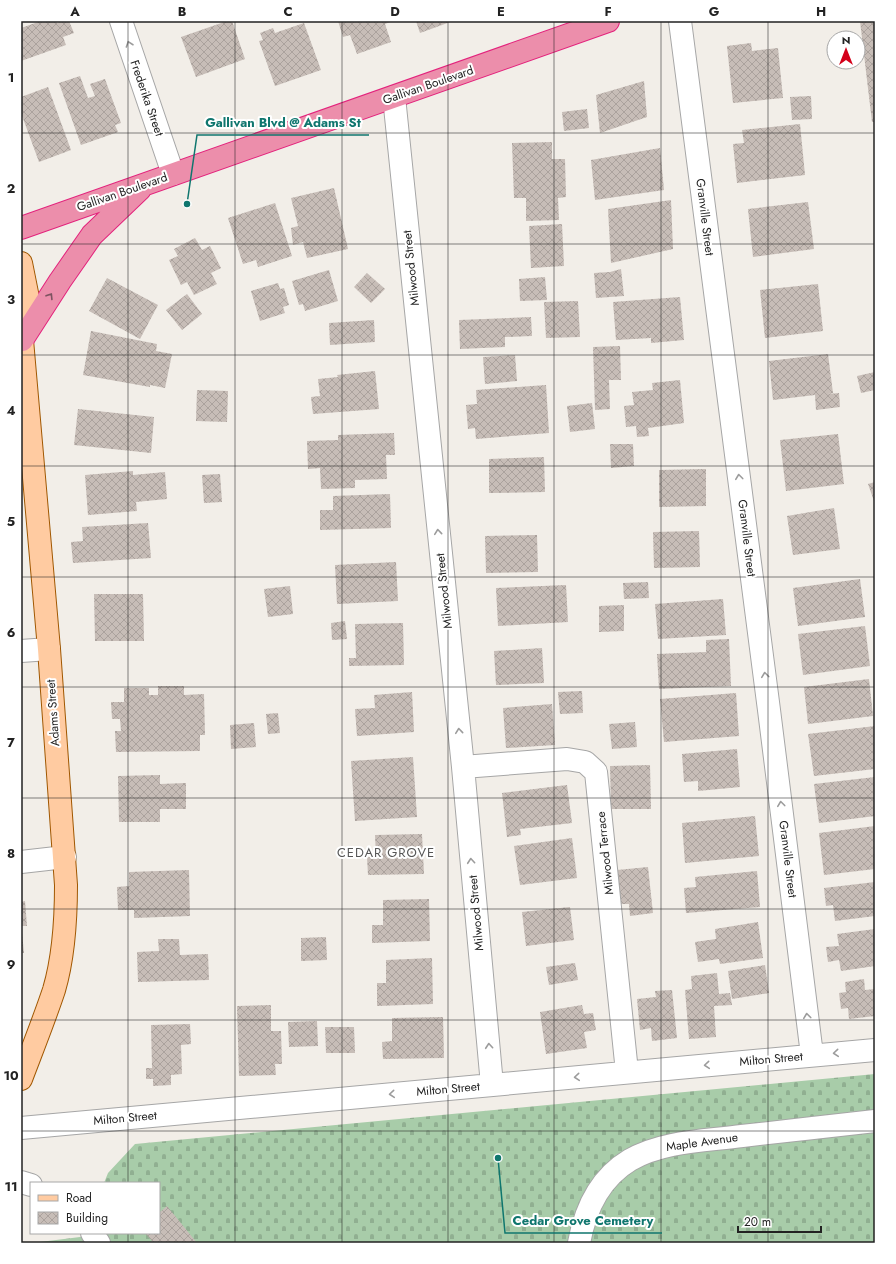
<svg xmlns="http://www.w3.org/2000/svg" width="896" height="1264" font-family="Jost,sans-serif">
  <style>
    .cemetery { fill: url(#cemetery-stones) }
    .building { fill: url(#building-cross-hatch) }
    .lines { fill: none; stroke-linecap: round; stroke-linejoin: round }
    .minor-casing { stroke: #a6a6a6; stroke-width: 24 }
    .major-casing { stroke: #a05700; stroke-width: 24 }
    .highway-casing { stroke: #e3227c; stroke-width: 24 }
    .minor { stroke: #fff; stroke-width: 22 }
    .major { stroke: #ffcba1; stroke-width: 22 }
    .highway { stroke: #ec8eab; stroke-width: 22 }
    .oneway { stroke: #9c9c9c }
    .oneway2 { stroke: #7d5360 }
    .grid { fill: none; stroke: #222; stroke-width: 1; stroke-opacity: 0.55 }
    .labels { text-anchor: middle; dominant-baseline: central; stroke-width: 4; stroke-linejoin: round; paint-order: stroke }
    .street-label { font-size: 12px; fill: #222; stroke: #fff }
    .neighbourhood-label { font-size: 13px; letter-spacing: 1px; fill: #555; stroke: #fff }
    .leader { fill: none; stroke: #0f766e; stroke-width: 1.5 }
    .callout-dot { fill: #0f766e; stroke: #fff; stroke-width: 1.5 }
    .callout-label { font-size: 13px; text-anchor: middle; font-weight: bold; fill: #0f766e; stroke: #fff; stroke-width: 4; stroke-linejoin: round; paint-order: stroke }
    .neatline { fill: none; stroke: #222; stroke-width: 1.5 }
    .grid-label { font-size: 13px; text-anchor: middle; font-weight: bold; fill: #222 }
  </style>
  <defs>
    <pattern id="cemetery-stones" width="16" height="16" patternUnits="userSpaceOnUse"><rect width="16" height="16" fill="#a8cca9"/><path d="M2 7V4a2 2 0 0 1 4 0v3zM10 15v-3a2 2 0 0 1 4 0v3z" fill="#90af91"/></pattern>
    <pattern id="building-cross-hatch" width="8" height="8" patternUnits="userSpaceOnUse"><rect width="8" height="8" fill="#c7bdb7"/><path d="M0 0l8 8M0 8l8-8" fill="none" stroke="#aba29d"/></pattern>
  </defs>
  <rect width="100%" height="100%" fill="#f2eee8"/>
  <!-- cemetery -->
  <path class="cemetery" d="M875,1074V1243H32L88,1236L92,1233H159V1183H104L108,1173L135,1144Z"/>
  <!-- building -->
  <path class="building" d="M41,21H56L57,23L62,21H69L74,33L63,37L66,45L21,61V28Z
    M227,21H232L245,59L196,77L181,37Z
    M338,21H393L385,24L391,42L357,54L350,35L343,37Z
    M416,21H453L420,33Z
    M860,21H875V122H872Z
    M304,23L321,70L275,86L259,41L263,40L260,33L273,28L275,33Z
    M751,43L752,51L778,48L783,98L733,103L727,46Z
    M80,76L88,98L95,96L90,84L105,79L121,123L115,125L118,132L81,145L59,83Z
    M644,81L647,117L600,133L596,95Z
    M48,87L71,150L39,162L21,113V97Z
    M811,96L812,119L792,120L790,97Z
    M587,109L589,128L564,131L562,112Z
    M800,124L805,175L737,183L733,144L744,143L742,130Z
    M552,142V159H565L566,197L558,198L559,220L526,221V198H514L512,143Z
    M660,148L664,190L595,200L591,160Z
    M334,188L348,249L307,258L303,242L293,245L291,228L298,226L291,198Z
    M671,200L673,249L611,263L608,209Z
    M808,202L814,249L753,257L748,209Z
    M275,203L292,256L258,267L256,260L243,264L228,218Z
    M562,224L564,266L531,268L529,226Z
    M195,238L202,250L210,246L221,268L211,273L217,284L194,295L187,282L181,285L169,260L178,256L174,249Z
    M621,269L624,296L596,298L594,273L610,272Z
    M329,270L338,301L305,311L303,304L299,305L292,281Z
    M367,273L385,289L371,303L354,287Z
    M545,277L547,300L520,301L519,279Z
    M107,278L158,305L140,339L89,311Z
    M278,283L280,289L284,288L289,305L283,307L285,313L260,321L251,291Z
    M818,284L823,331L765,338L760,290Z
    M187,294L202,314L182,330L166,310Z
    M680,297L684,340L651,343V338L616,340L613,302Z
    M578,301L580,337L546,338L544,302Z
    M531,317L532,336L505,337V347L460,349L459,320Z
    M374,320L375,342L330,345L329,323Z
    M91,331L157,344L156,351L172,354L165,388L150,385V387L83,375Z
    M620,346L621,380H609L610,409L595,410L593,347Z
    M828,354L833,393L828,394L839,393L840,407L816,410L815,395L773,400L769,361Z
    M515,355L517,381L485,384L483,357Z
    M375,371L379,409L313,414L311,397L320,396L318,379L338,377L337,375Z
    M875,372V390L861,393L857,376Z
    M680,380L684,423L648,428L649,436L637,437L636,426L626,427L624,406L634,405L632,392L653,390L652,383Z
    M546,385L549,433L476,439L475,428L468,429L466,405L477,404L476,390Z
    M197,390L228,391L227,422L196,421Z
    M592,403L595,429L570,432L567,406Z
    M78,409L154,417L151,453L74,445Z
    M394,433L395,455H386L387,479L355,480V488L321,489L320,468L308,469L307,441L338,440V435Z
    M838,434L844,484L786,491L780,440Z
    M610,444H633L634,466L611,468Z
    M544,457L545,492L489,493V459Z
    M706,469V506L659,507V470Z
    M133,471V475L165,472L167,499L136,502L137,511L88,515L85,475Z
    M220,474L222,502L204,503L202,475Z
    M875,482V504L868,484Z
    M390,494L391,528L320,530V510H333V496Z
    M834,508L840,549L793,555L787,516Z
    M148,523L151,558L73,563L71,542L83,541L82,527Z
    M699,531L700,567L654,568L653,532Z
    M537,535L538,572L486,573L485,536Z
    M396,562L398,601L337,604L335,565Z
    M860,579L865,617L798,626L793,588Z
    M648,582L649,598L624,599L623,583Z
    M566,585L568,622L498,626L496,588Z
    M290,586L293,614L268,617L264,589Z
    M94,594H143L144,641H95Z
    M723,599L726,635L658,639L655,604Z
    M624,605V631L599,632V606Z
    M345,621L347,639L332,640L331,623Z
    M403,623L404,665L349,666V658H356L355,624Z
    M865,626L870,666L803,675L798,634Z
    M729,639L731,686L659,689L657,654L706,652V640Z
    M542,648L544,683L496,685L494,651Z
    M869,679L873,716L808,724L804,687Z
    M158,686H184V695L204,694L205,735H200V751L116,752L115,731H121L120,719H112L111,702H124V688H149V695H158Z
    M582,691L583,713L560,714L558,692Z
    M412,692L414,732L357,736L355,709L375,708L374,695Z
    M736,693L739,736L664,742L660,699Z
    M552,704L555,745L506,748L503,708Z
    M278,713L280,733L268,734L266,714Z
    M635,722L637,747L612,749L609,724Z
    M254,723L256,747L231,749L230,725Z
    M875,726V769L814,776L808,734Z
    M737,749L740,787L698,791V781L684,782L682,754Z
    M413,757L417,817L355,821L351,761Z
    M650,765L651,809H611L610,766Z
    M160,775V784L186,783V809H160V822H119L118,776Z
    M875,777V816L819,823L814,784Z
    M567,785L572,823L520,829L521,835L507,837L502,793Z
    M755,816L759,856L685,863L682,823Z
    M875,826V869L824,875L819,833Z
    M422,834L424,874L368,875L367,857H376L375,835Z
    M572,838L577,878L520,885L514,846Z
    M648,867L653,913L630,916L629,904H621L617,870Z
    M189,870L190,916L134,918V910H118L117,887L129,886V872Z
    M757,871L760,907L686,913L684,888L696,887L695,877Z
    M875,882V916L835,921L833,905L826,906L824,888Z
    M429,899L430,941L372,943V925H383V900Z
    M25,901L27,926H21V902Z
    M570,907L574,940L526,946L522,912Z
    M758,922L763,958L720,964L719,959L698,962L695,942L716,939L715,929Z
    M875,929V966L841,971L839,960L828,962L826,947L839,946L837,934Z
    M21,933H22L24,953H21Z
    M326,937L327,960L301,961V938Z
    M158,939H179L180,955L208,954L209,980L138,982L137,952L159,951Z
    M432,958L433,1004L377,1006V983H386V960Z
    M575,963L578,980L549,985L546,967Z
    M765,965L769,993L732,999L728,971Z
    M717,973L719,994L730,993L732,1005L714,1006L716,1037L689,1039L685,990L692,989L691,976Z
    M864,979L865,990L875,989V1016L849,1019L848,1008L841,1009L839,993L846,992L845,982Z
    M672,990L677,1038L652,1041L651,1028L640,1030L637,999L656,997L655,991Z
    M271,1005V1031H281L282,1064H275L276,1075L239,1076L237,1006Z
    M582,1005L584,1014L593,1013L596,1030L584,1032L587,1048L546,1054L540,1012Z
    M443,1017L444,1058L383,1059L382,1042L392,1041V1018Z
    M317,1021L318,1046L289,1047L288,1022Z
    M190,1024L191,1044L181,1045L182,1074L171,1075V1085L153,1086V1079H146V1068H152L151,1025Z
    M325,1027H354L355,1053H326Z
    M167,1206L197,1243H149L152,1241L145,1233H159V1213Z"/>
  <g class="lines">
    <!-- minor casing -->
    <g class="minor-casing">
      <path id="minor" d="M121,21L173,174
        M680,21L769,710L812,1055
        M394,97L463,767L492,1085
        M21,651L49,649
        M463,767L567,759L585,762L596,772L627,1072
        M21,862L65,857
        M21,1128L875,1050
        M21,1182L31,1185
        M92,1233L99,1243
        M579,1243C585,1210 600,1178 630,1160C663,1141 705,1141 742,1136C786,1131 831,1126 875,1121"/>
    </g>
    <!-- major casing -->
    <g class="major-casing">
      <path id="major" d="M21,263L29,303L22,340L49,649L66,885C66,920 64,956 54,990C44,1020 32,1050 21,1079"/>
    </g>
    <!-- highway casing -->
    <g class="highway-casing">
      <path id="highway" d="M21,228L608,21
        M22,340L60,281L92,235L140,189"/>
    </g>
    <!-- minor -->
    <use href="#minor" class="minor"/>
    <!-- major -->
    <use href="#major" class="major"/>
    <!-- highway -->
    <use href="#highway" class="highway"/>
  </g>
  <!-- one-way arrows -->
  <defs><path id="oneway-chevron" d="M-2-3.5L2.5 0L-2 3.5" fill="none" stroke-width="1.6" stroke-linecap="round" stroke-linejoin="round"/></defs>
  <g class="oneway">
    <use href="#oneway-chevron" transform="translate(129 44) rotate(-109)"/>
    <use href="#oneway-chevron" transform="translate(739 477) rotate(-97)"/>
    <use href="#oneway-chevron" transform="translate(438 532) rotate(-96)"/>
    <use href="#oneway-chevron" transform="translate(765 675) rotate(-97)"/>
    <use href="#oneway-chevron" transform="translate(459 731) rotate(-96)"/>
    <use href="#oneway-chevron" transform="translate(781 804) rotate(-97)"/>
    <use href="#oneway-chevron" transform="translate(471 861) rotate(-95)"/>
    <use href="#oneway-chevron" transform="translate(807 1016) rotate(-97)"/>
    <use href="#oneway-chevron" transform="translate(489 1046) rotate(-95)"/>
    <use href="#oneway-chevron" transform="translate(836 1053) rotate(175)"/>
    <use href="#oneway-chevron" transform="translate(707 1065) rotate(175)"/>
    <use href="#oneway-chevron" transform="translate(577 1077) rotate(175)"/>
    <use href="#oneway-chevron" transform="translate(392 1094) rotate(175)"/>
  </g>
  <use class="oneway2" href="#oneway-chevron" transform="translate(50 296) rotate(-58)"/>
  <!-- grid -->
  <path class="grid" d="M128,21V1183M235,21V1243M342,21V1243M448,21V1243M554,21V1243M661,21V1243M768,21V1243M21,133H875M21,244H875M21,355H875M21,466H875M21,577H875M21,687H875M21,798H875M21,909H875M21,1020H875M21,1131H875M128,1233V1243"/>
  <g class="labels">
    <!-- street labels -->
    <g class="street-label">
      <text transform="translate(428 85) rotate(-19)">Gallivan Boulevard</text>
      <text transform="translate(147 98) rotate(71)">Frederika Street</text>
      <text transform="translate(122 192) rotate(-19)">Gallivan Boulevard</text>
      <text transform="translate(705 217) rotate(83)">Granville Street</text>
      <text transform="translate(411 268) rotate(-96)">Milwood Street</text>
      <text transform="translate(747 538) rotate(83)">Granville Street</text>
      <text transform="translate(444 591) rotate(-96)">Milwood Street</text>
      <text transform="translate(53 713) rotate(-94)">Adams Street</text>
      <text transform="translate(605 853) rotate(-96)">Milwood Terrace</text>
      <text transform="translate(788 859) rotate(83)">Granville Street</text>
      <text transform="translate(476 913) rotate(-95)">Milwood Street</text>
      <text transform="translate(771 1059) rotate(-5)">Milton Street</text>
      <text transform="translate(448 1089) rotate(-5)">Milton Street</text>
      <text transform="translate(125 1118) rotate(-5)">Milton Street</text>
      <text transform="translate(702 1142) rotate(-8)">Maple Avenue</text>
    </g>
    <!-- neighbourhood labels -->
    <g class="neighbourhood-label">
      <text x="386" y="852">CEDAR GROVE</text>
    </g>
  </g>
  <!-- callouts -->
  <path class="leader" d="M187 204L197 135H369M498 1158L505 1233H662"/>
  <g class="callout-dot">
    <circle cx="187" cy="204" r="4"/>
    <circle cx="498" cy="1158" r="4"/>
  </g>
  <g class="callout-label">
    <text x="283" y="127">Gallivan Blvd @ Adams St</text>
    <text x="583" y="1225">Cedar Grove Cemetery</text>
  </g>
  <!-- border -->
  <rect width="896" height="1264" fill="none" stroke="#ffffff" stroke-width="44"/>
  <!-- legend -->
  <rect x="30" y="1182" width="130" height="52" fill="#ffffff" stroke="#a7a7a7"/>
  <rect x="38" y="1195" width="20" height="6" fill="#ffcba1" stroke="#a7a7a7"/>
  <text x="66" y="1202" font-size="12" fill="#222222">Road</text>
  <rect x="38" y="1212" width="20" height="12" fill="url(#building-cross-hatch)" stroke="#a7a7a7"/>
  <text x="66" y="1222" font-size="12" fill="#222222">Building</text>
  <!-- north arrow -->
  <g transform="translate(846 50)"><circle r="19" fill="#ffffff" stroke="#a7a7a7"/>
  <path d="M0-3L7 15L0 10L-7 15Z" fill="#d4001a"/>
  <text y="-6" font-size="11" font-weight="bold" text-anchor="middle" fill="#222222">N</text>
  </g>
  <!-- scale -->
  <path d="M738 1226v6h83v-6" fill="none" stroke="#222222" stroke-width="2"/>
  <text x="744" y="1226" font-size="12" fill="#222222" stroke="#ffffff" stroke-width="3" paint-order="stroke">20 m</text>
  <rect x="22" y="22" width="852" height="1220" class="neatline"/>
  <g class="grid-label">
    <text x="75" y="16">A</text>
    <text x="182" y="16">B</text>
    <text x="288" y="16">C</text>
    <text x="395" y="16">D</text>
    <text x="501" y="16">E</text>
    <text x="608" y="16">F</text>
    <text x="714" y="16">G</text>
    <text x="821" y="16">H</text>
    <text x="11" y="82">1</text>
    <text x="11" y="193">2</text>
    <text x="11" y="304">3</text>
    <text x="11" y="415">4</text>
    <text x="11" y="526">5</text>
    <text x="11" y="637">6</text>
    <text x="11" y="747">7</text>
    <text x="11" y="858">8</text>
    <text x="11" y="969">9</text>
    <text x="11" y="1080">10</text>
    <text x="11" y="1191">11</text>
  </g>
</svg>
